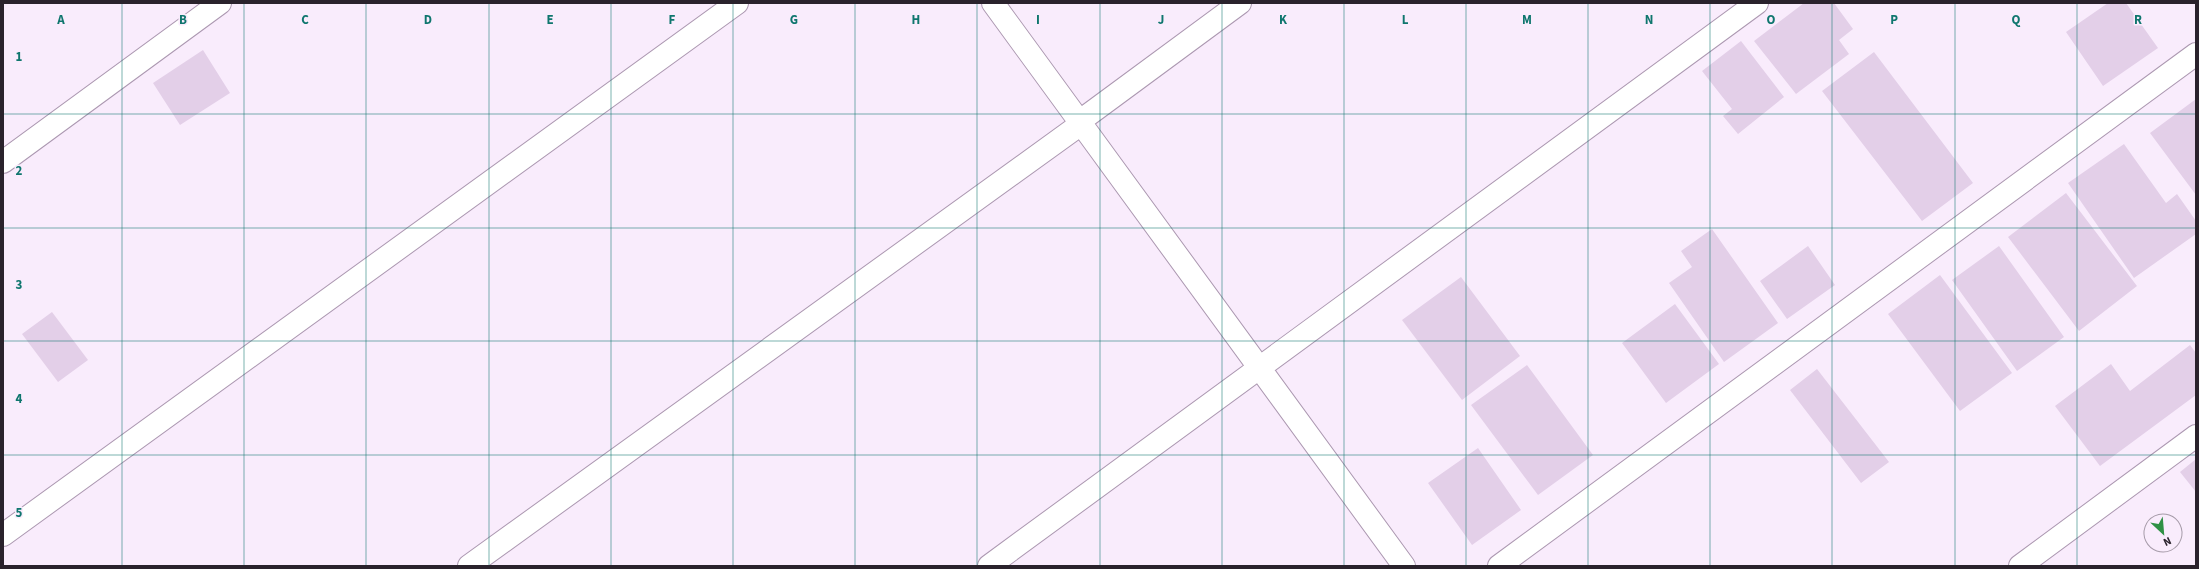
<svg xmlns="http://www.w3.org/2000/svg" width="2199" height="569" font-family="'Source Sans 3',sans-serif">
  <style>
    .building { fill: #e3cfe8 }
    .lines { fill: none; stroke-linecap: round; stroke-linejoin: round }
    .street-casing { stroke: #ac98b1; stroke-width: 24 }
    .street { stroke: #fff; stroke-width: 22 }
    .grid { fill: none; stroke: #0f766e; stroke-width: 1; stroke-opacity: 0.55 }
    .grid-label { font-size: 13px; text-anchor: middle; font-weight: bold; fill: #0f766e; stroke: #f9ecfc; stroke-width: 3; stroke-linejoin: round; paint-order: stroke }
  </style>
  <rect width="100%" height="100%" fill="#f9ecfc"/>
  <!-- building -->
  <path class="building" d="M1804,3H1834L1853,29L1839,40L1849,54L1796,94L1754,41Z
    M2108,3H2126L2158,48L2103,86L2066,32Z
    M1741,41L1784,97L1738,134L1723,116L1732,109L1702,71Z
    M203,50L230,93L180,125L153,83Z
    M1874,52L1973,183L1922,221L1822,91Z
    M2196,99V195L2150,133Z
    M2124,144L2166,203L2177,194L2196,221V234L2134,278L2068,183Z
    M2066,193L2137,286L2079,331L2008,237Z
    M1712,229L1778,323L1724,362L1669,283L1692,267L1681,251Z
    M1808,246L1835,285L1787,319L1760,281Z
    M1999,246L2064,337L2017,371L1952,280Z
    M1940,275L2012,373L1960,411L1888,314Z
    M1461,277L1520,356L1462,400L1402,320Z
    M1675,304L1719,364L1666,403L1622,343Z
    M52,312L88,360L58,382L22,334Z
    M2190,345L2196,353V395L2100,466L2055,406L2111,364L2130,391Z
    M1527,365L1593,455L1538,495L1471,405Z
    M1817,369L1889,462L1861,483L1790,390Z
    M1478,448L1521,510L1472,545L1428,483Z
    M2196,459V492L2180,472Z"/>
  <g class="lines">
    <!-- street casing -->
    <g class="street-casing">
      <path id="street" d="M993,3L1404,566
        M3,162L220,3
        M3,535L737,3
        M469,566L1081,124L1080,121L1240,3
        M989,566L1757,3
        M1499,566L2196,54
        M2020,566L2196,436"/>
    </g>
    <!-- street -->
    <use href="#street" class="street"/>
  </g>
  <!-- grid -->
  <path class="grid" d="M122,3V566M244,3V566M366,3V566M489,3V566M611,3V566M733,3V566M855,3V566M977,3V566M1100,3V566M1222,3V566M1344,3V566M1466,3V566M1588,3V566M1710,3V566M1832,3V566M1955,3V566M2077,3V566M3,114H2196M3,228H2196M3,341H2196M3,455H2196"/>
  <g class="grid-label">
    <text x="61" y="24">A</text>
    <text x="183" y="24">B</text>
    <text x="305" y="24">C</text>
    <text x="428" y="24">D</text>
    <text x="550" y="24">E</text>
    <text x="672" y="24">F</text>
    <text x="794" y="24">G</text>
    <text x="916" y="24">H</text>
    <text x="1038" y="24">I</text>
    <text x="1161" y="24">J</text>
    <text x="1283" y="24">K</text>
    <text x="1405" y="24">L</text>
    <text x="1527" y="24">M</text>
    <text x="1649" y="24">N</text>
    <text x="1771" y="24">O</text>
    <text x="1894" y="24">P</text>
    <text x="2016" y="24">Q</text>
    <text x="2138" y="24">R</text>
    <text x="19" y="61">1</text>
    <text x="19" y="175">2</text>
    <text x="19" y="289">3</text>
    <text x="19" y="403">4</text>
    <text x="19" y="517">5</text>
  </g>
  <!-- border -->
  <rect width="2199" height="569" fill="none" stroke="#2a222c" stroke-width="8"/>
  <!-- north arrow -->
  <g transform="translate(2163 533) rotate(154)"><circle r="19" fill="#f9ecfc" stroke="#a69ba9"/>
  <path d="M0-3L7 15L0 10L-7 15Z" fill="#2f9145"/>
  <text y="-6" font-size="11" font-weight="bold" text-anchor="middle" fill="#2a222c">N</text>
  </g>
</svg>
